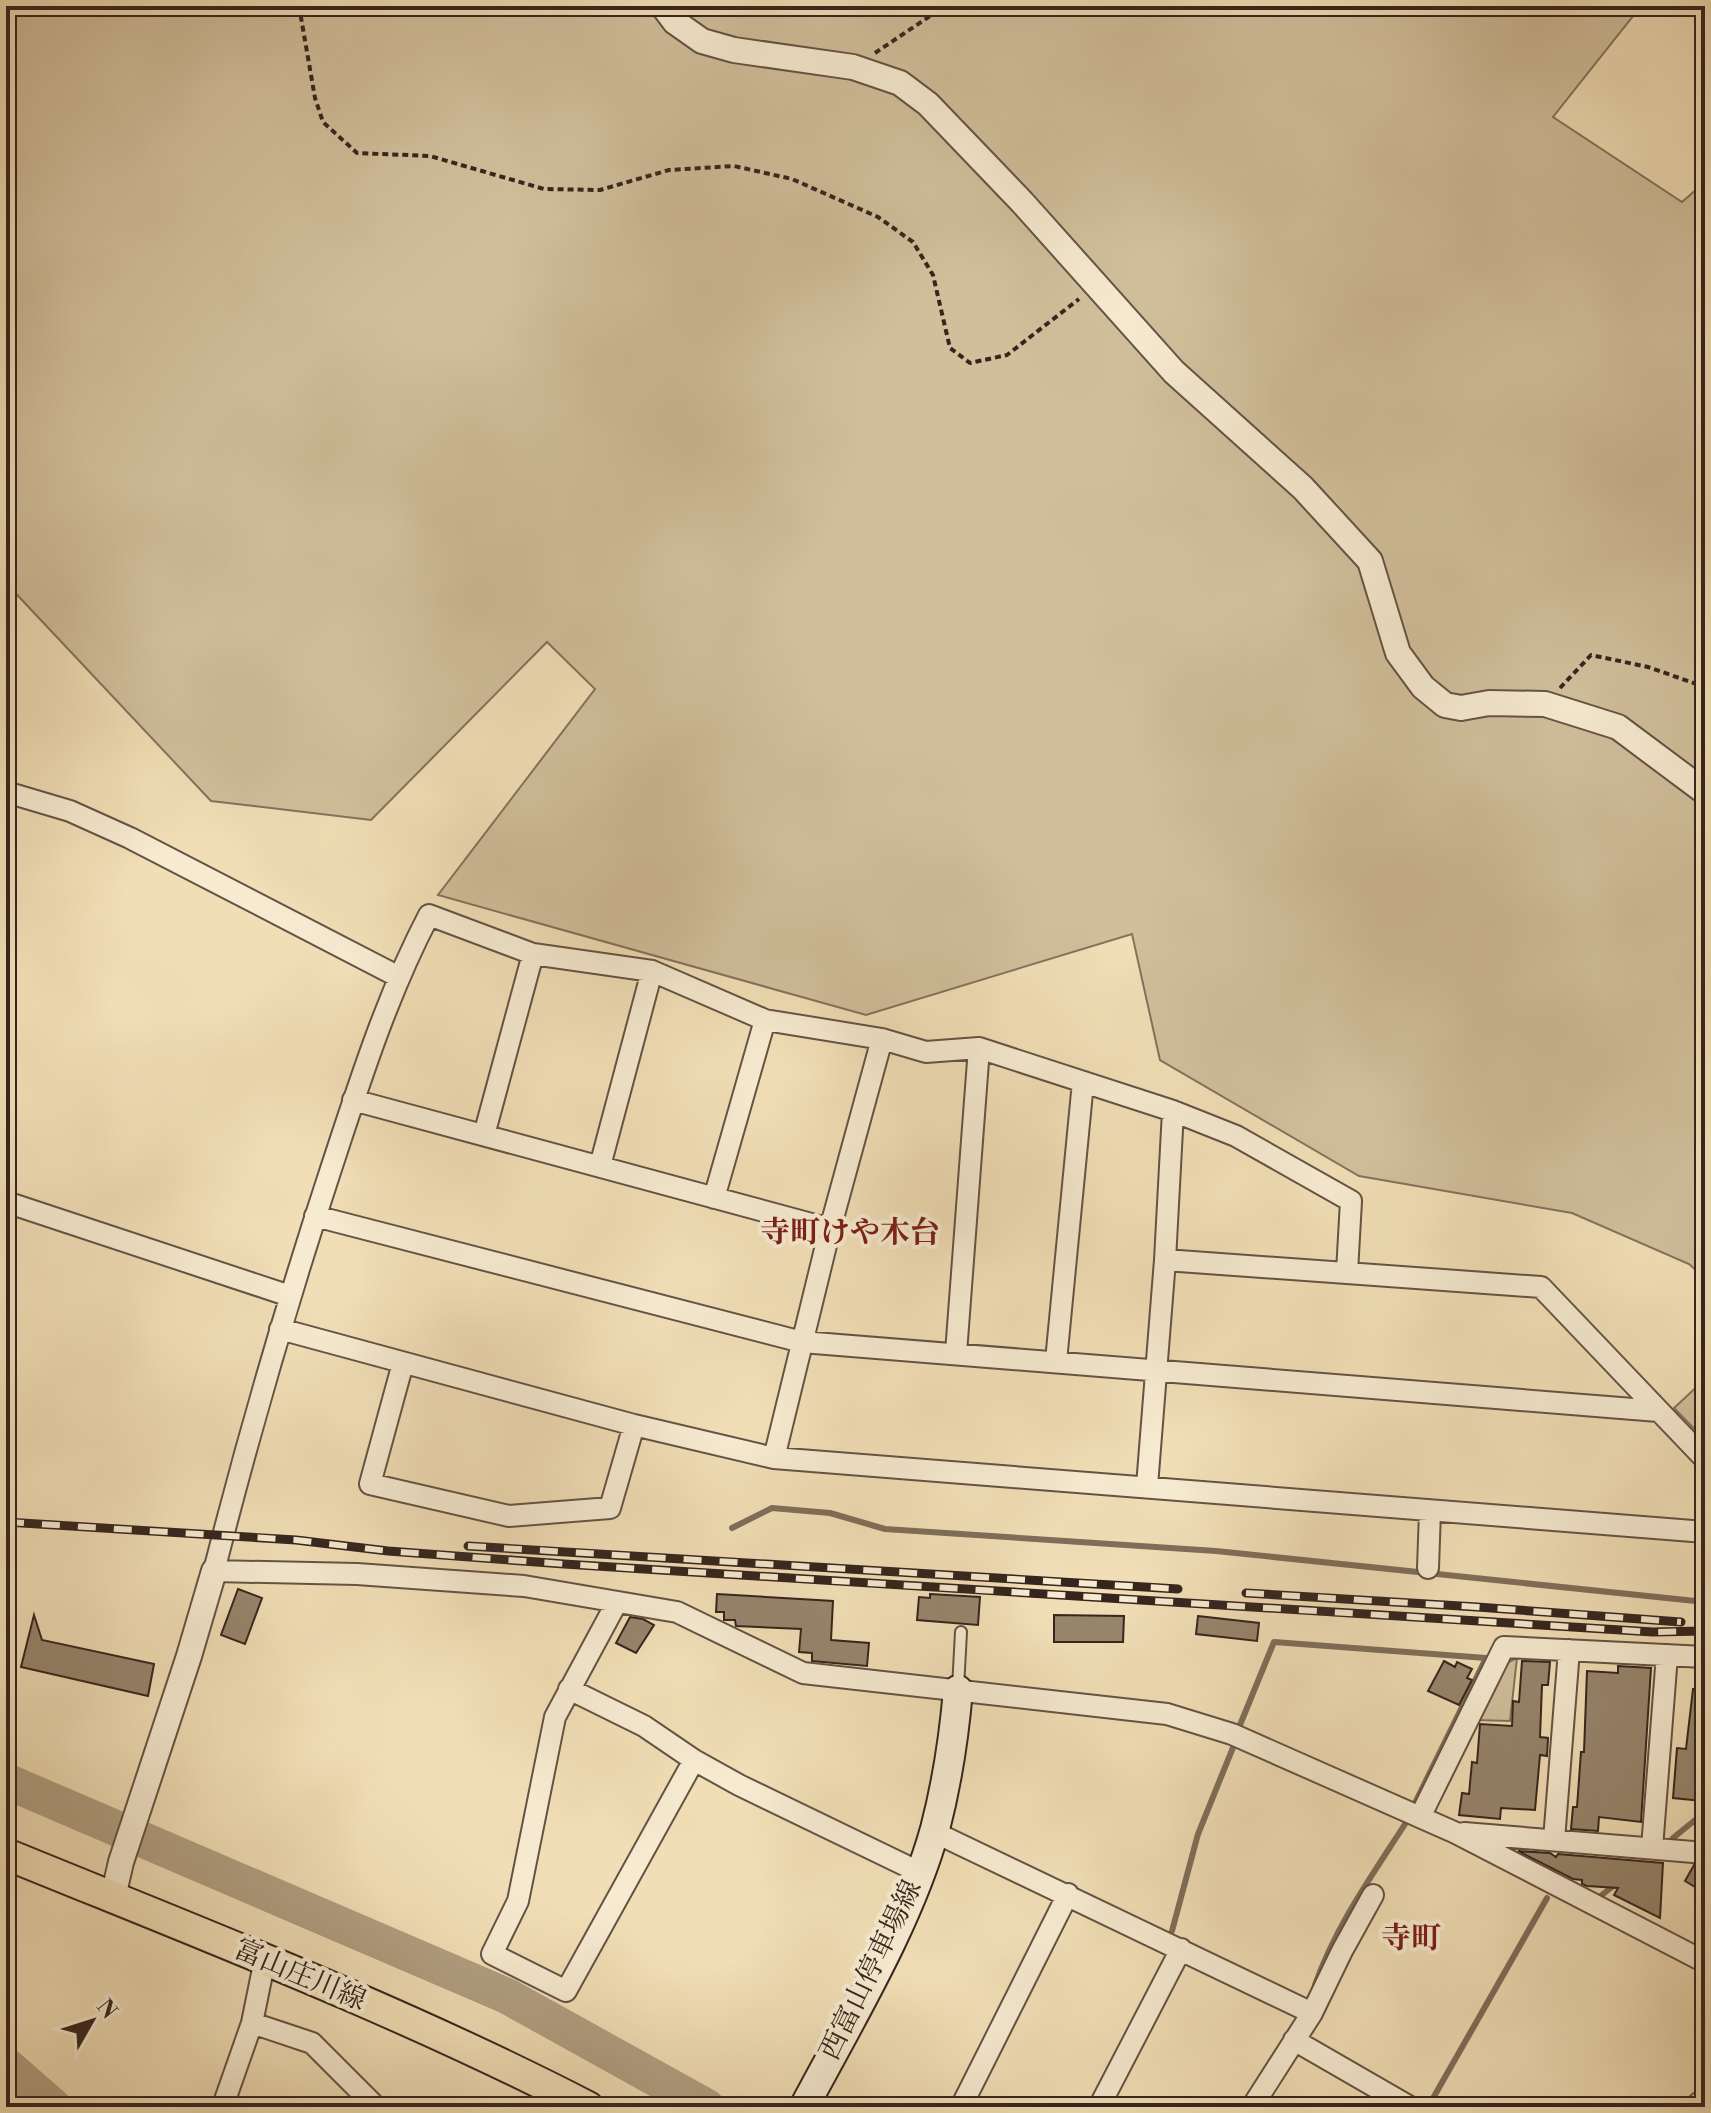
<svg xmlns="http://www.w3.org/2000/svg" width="1711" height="2113" font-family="'Libre Bodoni','Noto Serif JP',serif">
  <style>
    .green { fill: #d1bf9c; stroke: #83725d; stroke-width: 2 }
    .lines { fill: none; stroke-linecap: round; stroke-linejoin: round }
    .stream { stroke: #7f6e5a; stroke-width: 6 }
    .river { stroke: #b19f82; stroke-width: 36 }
    .building { fill: #97856d; stroke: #35251e; stroke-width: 2 }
    .service-casing { stroke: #645344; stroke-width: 14 }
    .minor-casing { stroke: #645344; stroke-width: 24 }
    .tertiary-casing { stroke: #645344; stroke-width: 28 }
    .secondary-casing { stroke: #35251e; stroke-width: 32 }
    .primary-casing { stroke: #35251e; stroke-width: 34 }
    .path { stroke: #35251e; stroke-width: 4; stroke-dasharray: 6 4; stroke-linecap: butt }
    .service { stroke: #f6ead0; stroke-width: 10 }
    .minor { stroke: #f6ead0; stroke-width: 20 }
    .tertiary { stroke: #f6ead0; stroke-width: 24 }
    .secondary { stroke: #f6ead0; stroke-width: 28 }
    .primary { stroke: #f1deb6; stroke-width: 30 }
    .rail-casing { stroke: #35251e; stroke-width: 9 }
    .rail { stroke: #f6ead0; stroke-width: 6; stroke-dasharray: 18; stroke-linecap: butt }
    .labels { text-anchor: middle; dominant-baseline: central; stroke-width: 8; stroke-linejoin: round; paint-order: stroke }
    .street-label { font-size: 28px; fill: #35251e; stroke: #f6ead0 }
    .neighbourhood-label { font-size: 30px; font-weight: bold; fill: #7a1f14; stroke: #f6ead0 }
  </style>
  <rect width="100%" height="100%" fill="#f1deb6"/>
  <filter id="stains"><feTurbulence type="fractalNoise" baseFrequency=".0025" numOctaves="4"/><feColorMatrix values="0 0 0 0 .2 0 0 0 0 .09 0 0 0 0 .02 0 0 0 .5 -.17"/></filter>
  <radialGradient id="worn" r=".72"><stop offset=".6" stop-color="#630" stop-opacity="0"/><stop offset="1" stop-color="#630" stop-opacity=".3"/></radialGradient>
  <!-- green -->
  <path class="green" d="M6,6H1641L1553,117L1682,202L1705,182V1278L1689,1264L1572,1213L1359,1176L1160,1060L1132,934L866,1015L438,895L595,689L547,642L371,820L211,801L6,583Z
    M1705,1379V1440L1674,1408Z
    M1517,1658L1510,1721L1476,1720L1500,1666Z"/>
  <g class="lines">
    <!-- stream -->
    <path class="stream" d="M732,1528L772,1508L830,1513L885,1529L1216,1551L1705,1602
      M1240,1725L1274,1642L1486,1658L1416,1801
      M1673,1838L1705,1812
      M1594,1896L1598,1898L1617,1883
      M1172,1931L1198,1834L1234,1745
      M1315,1985C1336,1925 1373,1874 1407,1821
      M1428,2107L1547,1898"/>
    <!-- river -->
    <path class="river" d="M6,1781L507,1996L707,2107
      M6,2065L54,2107"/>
  </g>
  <!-- building -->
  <path class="building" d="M238,1589L262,1598L245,1644L221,1635Z
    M717,1594L833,1601L831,1640L869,1643L867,1666L812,1661V1653L799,1652L801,1629L736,1626L735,1620H724V1612H716Z
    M930,1594L980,1597L978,1625L917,1620L919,1597L930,1598Z
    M34,1615L42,1640L154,1664L148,1696L21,1667Z
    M1054,1615L1124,1616L1123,1642H1054Z
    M1198,1616L1259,1623L1257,1641L1196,1634Z
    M630,1617L643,1619L654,1625L636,1653L616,1643Z
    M1444,1661L1455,1667L1457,1662L1472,1669L1467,1678L1472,1680L1459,1705L1428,1691Z
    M1522,1661L1550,1662L1548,1685H1542L1540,1737L1548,1738L1547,1756L1540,1755L1535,1810L1501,1808L1500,1819L1459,1815L1462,1793L1469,1794L1472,1762L1477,1763L1480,1724L1512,1726L1513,1701L1519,1702Z
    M1618,1666L1651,1668L1641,1822L1599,1817L1598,1831L1571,1829L1573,1807H1577L1581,1752H1584L1587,1671L1618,1673Z
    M1693,1689H1705V1767L1702,1801L1673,1798L1677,1748L1686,1749Z
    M1518,1851L1550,1853L1556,1857L1558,1854L1663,1863L1660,1918L1614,1895L1618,1888L1587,1886L1582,1884V1880L1573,1879Z
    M1694,1865L1705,1866V1893L1685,1881Z"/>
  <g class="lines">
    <!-- service casing -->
    <g class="service-casing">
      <path id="service" d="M958,1688L961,1632"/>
    </g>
    <!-- minor casing -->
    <g class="minor-casing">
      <path id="minor" d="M6,792L70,811L130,838L399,977
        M353,1100L830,1229
        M484,1135L533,954
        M600,1166L652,971
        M714,1198L765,1020
        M6,1202L290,1296
        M315,1216L802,1342L1658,1411
        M1165,1260L1541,1287L1705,1459
        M1347,1272L1351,1201L1236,1136L1173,1111L979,1048L926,1052L882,1039L765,1020L652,971L533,954L429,915C386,997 358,1087 329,1175C286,1306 248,1437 214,1571L357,1574L524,1586L677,1612L803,1673L1167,1714L1232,1734L1456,1833L1705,1962
        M280,1329L634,1425L774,1458L1705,1532
        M956,1353L979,1048
        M1056,1361L1083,1082
        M403,1363L370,1484L509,1516L610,1508L634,1425
        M774,1458L830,1229L882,1039
        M1147,1486L1165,1260L1173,1111
        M1428,1568L1430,1511
        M617,1602L555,1717L518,1901L492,1954L566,1991L694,1760
        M569,1689L644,1726L694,1760L739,1785L919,1872
        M1420,1817L1504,1647L1705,1657
        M934,1832L1312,2013
        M1464,1833L1705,1853
        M1554,1840L1569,1650
        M1652,1848L1667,1655
        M252,2023L312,2043L376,2107
        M1294,2040L1410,2107
        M232,2107L225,2100L252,2023L265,1959
        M961,2107L1068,1894
        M1099,2107L1181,1949
        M1252,2107L1312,2013L1342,1951L1373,1895
        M1694,2107L1705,2098"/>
    </g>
    <!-- tertiary casing -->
    <g class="tertiary-casing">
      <path id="tertiary" d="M663,6L675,22L702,41L734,50L853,67L900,83L928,104L1022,202L1174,372L1303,488L1370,561L1398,653L1423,687L1445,705L1461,708L1489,703L1545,704L1618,727L1705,792
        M113,1897L121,1862L189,1656L214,1571"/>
    </g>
    <!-- secondary casing -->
    <g class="secondary-casing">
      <path id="secondary" d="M804,2107C850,2020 909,1923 935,1829C947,1783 954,1737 958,1690"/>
    </g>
    <!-- primary casing -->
    <g class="primary-casing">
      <path id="primary" d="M6,1854C202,1934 400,2010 588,2107"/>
    </g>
    <!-- path -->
    <path class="path" d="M299,6L315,98L323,122L357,153L430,156L544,189L600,190L669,170L734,166L792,179L878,217L913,242L933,275L950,348L970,363L1007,355L1079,299
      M875,53L945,6
      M1560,688L1591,655L1648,667L1705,687
      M6,2097L17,2107"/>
    <!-- service -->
    <use href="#service" class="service"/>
    <!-- minor -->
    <use href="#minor" class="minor"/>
    <!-- tertiary -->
    <use href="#tertiary" class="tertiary"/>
    <!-- secondary -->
    <use href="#secondary" class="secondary"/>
    <!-- primary -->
    <use href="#primary" class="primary"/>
    <!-- rail casing -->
    <g class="rail-casing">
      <path id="rail" d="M6,1522L296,1540L388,1551L564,1564L1653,1632L1705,1631
        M468,1546L1178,1589
        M1246,1593L1477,1607L1681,1622"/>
    </g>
    <!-- rail -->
    <use href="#rail" class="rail"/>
  </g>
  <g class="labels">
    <!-- street labels -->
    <g class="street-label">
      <text transform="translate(871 1970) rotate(-64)">西富山停車場線</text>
      <text transform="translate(300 1975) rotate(23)">富山庄川線</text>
    </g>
    <!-- neighbourhood labels -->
    <g class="neighbourhood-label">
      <text x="850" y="1233">寺町けや木台</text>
      <text x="1411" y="1939">寺町</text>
    </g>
  </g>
  <!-- margin -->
  <rect width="1711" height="2113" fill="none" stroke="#f1deb6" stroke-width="32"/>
  <rect x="8" y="8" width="1695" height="2097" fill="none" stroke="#35251e" stroke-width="4"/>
  <rect x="16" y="16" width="1679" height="2081" fill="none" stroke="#35251e" stroke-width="2"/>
  <!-- north arrow -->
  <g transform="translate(92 2021) rotate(51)" stroke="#f6ead0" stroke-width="6" paint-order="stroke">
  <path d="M0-6L14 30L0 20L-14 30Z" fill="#35251e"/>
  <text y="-12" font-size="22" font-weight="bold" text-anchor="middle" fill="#35251e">N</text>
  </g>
  <rect width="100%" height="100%" filter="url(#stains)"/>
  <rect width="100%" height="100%" fill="url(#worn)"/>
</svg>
